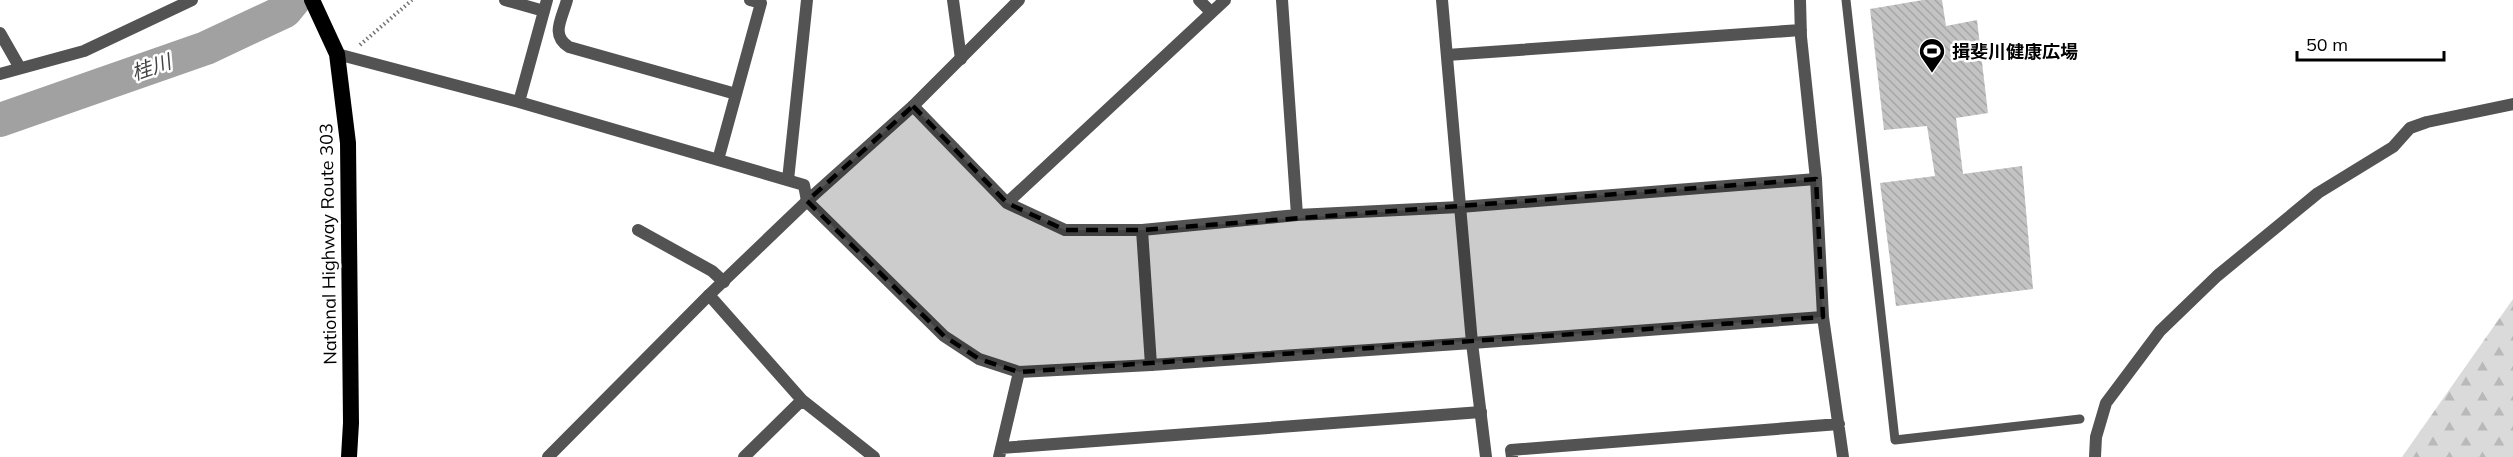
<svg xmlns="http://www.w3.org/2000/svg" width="2513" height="457" font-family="Mulish,'Noto Sans JP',sans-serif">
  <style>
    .forest { fill: url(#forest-firs) }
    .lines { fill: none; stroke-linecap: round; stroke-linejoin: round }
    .river { stroke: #a1a1a1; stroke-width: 34 }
    .building { fill: url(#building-back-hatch) }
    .path { stroke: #757575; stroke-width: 4; stroke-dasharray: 1.5 3; stroke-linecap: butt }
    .service { stroke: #535353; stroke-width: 9 }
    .minor { stroke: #535353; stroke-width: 12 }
    .tertiary { stroke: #535353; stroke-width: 12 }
    .trunk { stroke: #000; stroke-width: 16 }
    .marked { fill: #000; fill-opacity: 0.2; stroke: #000; stroke-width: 4.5; stroke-dasharray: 12 8; stroke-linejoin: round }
    .labels { text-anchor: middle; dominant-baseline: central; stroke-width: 5; stroke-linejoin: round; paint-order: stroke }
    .poi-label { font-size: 18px; font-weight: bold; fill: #000; stroke: #fff; text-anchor: start }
    .street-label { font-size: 18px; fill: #000; stroke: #fff }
    .water-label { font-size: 20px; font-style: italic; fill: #424242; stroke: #fff }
  </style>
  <defs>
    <pattern id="forest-firs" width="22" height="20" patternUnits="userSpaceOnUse" patternTransform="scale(1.5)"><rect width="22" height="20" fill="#dadada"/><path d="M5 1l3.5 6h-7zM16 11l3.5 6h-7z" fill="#b9b9b9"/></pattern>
    <pattern id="building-back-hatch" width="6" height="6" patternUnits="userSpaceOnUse" patternTransform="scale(1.5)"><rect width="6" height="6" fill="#c3c3c3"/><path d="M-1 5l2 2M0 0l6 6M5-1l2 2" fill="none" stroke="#a6a6a6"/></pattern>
  </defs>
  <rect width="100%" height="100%" fill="#fff"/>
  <!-- forest -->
  <path class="forest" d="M2513,299V457H2402Z"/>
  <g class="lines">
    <!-- river -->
    <path class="river" d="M0,120L206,48L285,11L294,0"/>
  </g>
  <!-- building -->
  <path class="building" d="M1923,0H1942L1946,26L1977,20L1988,113L1956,118L1963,174L2022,166L2033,289L1896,306L1880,183L1935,176L1927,126L1884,130L1870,9Z"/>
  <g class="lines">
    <!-- path -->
    <path class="path" d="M360,45L412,0"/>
    <!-- service -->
    <path class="service" d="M1846,0L1895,440L2080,419"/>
    <!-- minor -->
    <path class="minor" d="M505,0L544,11
      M567,0C562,19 550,35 569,47L736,94
      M953,0L961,59
      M1199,0L1211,12
      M1282,0L1297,215
      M1800,0L1801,37L1816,179L1823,317L1843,457
      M0,33L20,68
      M337,54L519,102L804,185L807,201
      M1447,55L1801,30
      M0,74L84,51L192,0
      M519,102L547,0
      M913,106L1007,203L1065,230H1142L1297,215L1460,207L1816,179
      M718,160L761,3L750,0
      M788,180L807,0
      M1007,203L1225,0
      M638,230L712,271L724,282
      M1142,230L1151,365
      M709,295L802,400L874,457
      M1472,343L1823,317
      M1001,448L1481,412
      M744,457L802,400
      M999,457L1019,372
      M1512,457L1511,450L1839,424
      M2095,457L2096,437L2106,403L2160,331L2217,276L2318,193L2393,147L2410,128L2427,122L2513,104"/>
    <!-- tertiary -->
    <path class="tertiary" d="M1442,0L1472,343L1486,457
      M807,201L944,336L979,359L1019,372L1151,365L1472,343
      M548,457L709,295L807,201L913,106L1019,0"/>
    <!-- trunk -->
    <path class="trunk" d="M312,0L337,54L348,143L351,423L349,457"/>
  </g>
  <!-- marked area -->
  <path class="marked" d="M913,106L1007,203L1065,230H1142L1816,179L1823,317L1019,372L979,359L944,336L807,201Z"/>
  <!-- icons -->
  <defs>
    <g id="stadium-pin" transform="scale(1.35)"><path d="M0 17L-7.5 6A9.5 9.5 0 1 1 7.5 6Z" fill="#000" stroke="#fff"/><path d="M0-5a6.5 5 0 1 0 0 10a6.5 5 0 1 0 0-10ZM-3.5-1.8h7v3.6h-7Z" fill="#fff"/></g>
  </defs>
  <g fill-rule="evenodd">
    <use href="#stadium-pin" x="1932" y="51"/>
  </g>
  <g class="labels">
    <!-- poi labels -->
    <g class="poi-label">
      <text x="1952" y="51">揖斐川健康広場</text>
    </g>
    <!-- street labels -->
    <g class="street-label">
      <text transform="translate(328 244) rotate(-91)">National Highway Route 303</text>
    </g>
    <!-- water labels -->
    <g class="water-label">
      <text transform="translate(151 67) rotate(-19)">桂川</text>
    </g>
  </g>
  <!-- scale -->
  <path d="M2297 51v9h147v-9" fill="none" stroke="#000000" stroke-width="3"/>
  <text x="2306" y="51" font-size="18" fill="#000000" stroke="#ffffff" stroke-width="4.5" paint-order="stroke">50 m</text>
</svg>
